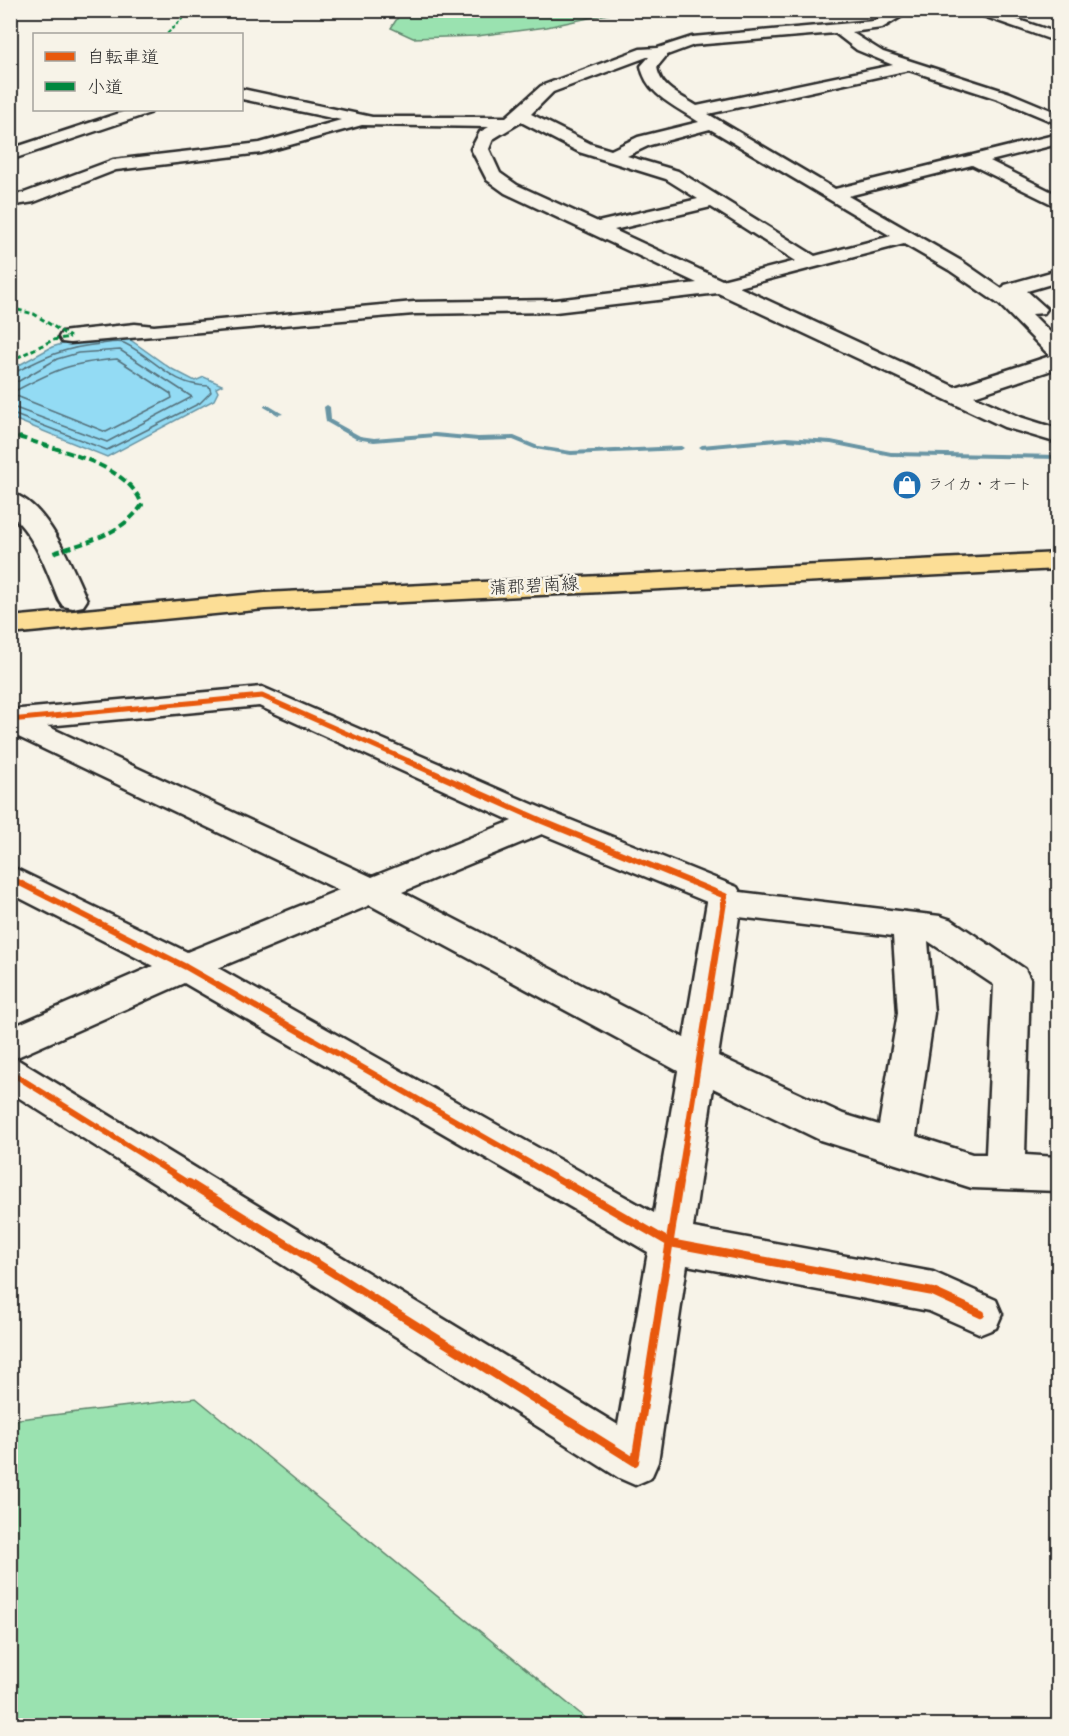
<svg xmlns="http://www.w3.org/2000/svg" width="1069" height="1736" font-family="Kalam,'Klee One',sans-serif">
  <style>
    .green { fill: #9ae2b0; stroke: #62866e; stroke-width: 1.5 }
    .water { fill: #93dbf4; stroke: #6995a4; stroke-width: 1.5 }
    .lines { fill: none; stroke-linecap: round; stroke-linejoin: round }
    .shore { stroke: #55717b; stroke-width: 1.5 }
    .stream { fill: #6995a4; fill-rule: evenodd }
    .minor-casing { stroke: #2b2b2b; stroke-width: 5 }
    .major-casing { stroke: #2b2b2b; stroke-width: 5 }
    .minor { fill: #f7f3e8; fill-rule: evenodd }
    .major { fill: #fcde96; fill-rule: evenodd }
    .quiet-far2 { stroke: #00873e; stroke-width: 2; stroke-dasharray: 4.5 2; stroke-linecap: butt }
    .quiet-far1 { stroke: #00873e; stroke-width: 3; stroke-dasharray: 5 3; stroke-linecap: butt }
    .quiet { stroke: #00873e; stroke-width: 4; stroke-dasharray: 8 4; stroke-linecap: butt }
    .cycleway-far2-casing { stroke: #f7f3e8; stroke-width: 8 }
    .cycleway-far1-casing { stroke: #f7f3e8; stroke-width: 10 }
    .cycleway-casing { stroke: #f7f3e8; stroke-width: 12 }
    .cycleway-far2 { stroke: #e8590c; stroke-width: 5 }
    .cycleway-far1 { stroke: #e8590c; stroke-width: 6 }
    .cycleway { stroke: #e8590c; stroke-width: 8 }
    .labels { text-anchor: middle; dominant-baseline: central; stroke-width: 5; stroke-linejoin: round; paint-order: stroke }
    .far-poi-label { font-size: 15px; fill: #2b2b2b; stroke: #f7f3e8; text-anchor: start }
    .street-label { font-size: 18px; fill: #2b2b2b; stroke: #f7f3e8 }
  </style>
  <rect width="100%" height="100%" fill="#f7f3e8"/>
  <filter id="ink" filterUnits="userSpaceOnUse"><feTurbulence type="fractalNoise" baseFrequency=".0167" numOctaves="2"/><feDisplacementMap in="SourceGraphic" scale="12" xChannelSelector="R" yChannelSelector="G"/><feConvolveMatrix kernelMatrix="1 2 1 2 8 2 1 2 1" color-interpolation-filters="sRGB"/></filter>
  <g filter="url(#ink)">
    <!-- green -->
    <path class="green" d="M430,11L439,10L621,11L547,27L477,36L413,38L391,28L400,14Z
      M196,1398L594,1725H11V1420Z"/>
    <!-- water -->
    <path class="water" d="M125,336L170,368L195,381L204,377L222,385L216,388L218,392L214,400L107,457L11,418L10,370L52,347L75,340Z"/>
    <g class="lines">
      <!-- shore -->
      <path class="shore" d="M117,359L171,394L172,398L106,432L14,395L15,391C57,369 69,363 117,359Z
        M10,375C43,358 64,347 101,344C108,343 118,341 124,343C155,358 171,386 209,386L211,392L200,403L107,450L10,413
        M10,382L19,381L57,359L78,353L120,350L192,397L107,442L10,406"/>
      <!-- stream -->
      <path class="stream" d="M264,405H268L283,414L278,415L264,407Z
        M327,405L330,407L331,420L360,436L374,438L435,433L478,437L514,436L538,446L571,451L681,446L684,448L681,450L571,455L535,449L513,440L478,441L435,437L374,442L356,439L326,422L324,407Z
        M786,437L831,440L891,452L1058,455V459L891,456L831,444L786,441L702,449L699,447L702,445Z"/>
      <!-- minor casing -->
      <g class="minor-casing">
        <path id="minor" d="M894,10H912L882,28L851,32L883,52L1010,93L1058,113V124L998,99L909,70L708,114L835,189L1058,134V144L990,161L1058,195V207L972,165L848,196L963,262L1002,289L1005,285L1058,270V282L1027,291L1047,309L1044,313L1032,314L1058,340V368L974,396L1020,417L1058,429V443L1004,427L718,293L555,312L414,314L70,343L62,342L59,337L62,332L70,331L135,324L154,326L414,302L555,300L697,283L505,193L487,180L471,149L480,132L489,127L362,125L261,153L116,170L34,202L10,206V195L24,193L113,160L260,143L341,120L242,99V89L372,117H506L541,86L640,49L658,48L692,37L874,21ZM835,33L857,50L893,65L697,106C680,95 660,88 657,67L667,55L694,45ZM647,57H649L641,66C646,95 677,107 699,122L638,137L611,150L591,144L531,114L553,92ZM521,122L579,152L666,179L698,199L598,222L517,185L500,173L489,149L493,139ZM710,129L891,236L815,256L678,171L627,156L650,145ZM711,207L796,261L722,280L614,230ZM904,244L949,270L1000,305L1050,356L955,387L739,287Z
          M966,10H989L1058,33V42Z
          M129,110H152L150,113L10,160V149Z
          M10,493C48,502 72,568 87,600L83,606L73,608L63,606L59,600C46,569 36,537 10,514Z
          M262,687L553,813L737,887L740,892L940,916L952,920L1025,969L1030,979L1025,1155L1058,1157V1191L972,1188L820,1140L713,1088L693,1228L933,1272L996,1300L1002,1314L996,1328L981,1334L929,1311L687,1265L658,1462L651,1478L635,1485L619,1478L10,1092V1028L153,966L10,893V866L187,952L339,890L10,733V710ZM259,706L512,821L372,877L47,726ZM542,834L707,902L684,1038L402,892ZM370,905L678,1071L654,1213L218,968ZM739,917L893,936L898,1013L879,1125L843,1114L718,1056ZM928,941L994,985L986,1154H972L916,1136L934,1013ZM184,983L648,1252L618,1425L15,1058Z"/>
      </g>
      <!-- major casing -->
      <g class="major-casing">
        <path id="major" d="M1058,553V569L265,609L10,634V617L265,593Z"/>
      </g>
      <!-- minor -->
      <use href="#minor" class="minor"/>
      <!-- major -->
      <use href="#major" class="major"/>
      <!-- quiet-far2 -->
      <path class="quiet-far2" d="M167,34L191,10"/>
      <!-- quiet-far1 -->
      <path class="quiet-far1" d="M10,308L34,314L70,337
        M10,361L53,340L70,337
        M10,434L23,439"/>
      <!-- quiet -->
      <path class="quiet" d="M19,437C56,450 129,464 142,505C121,535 86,542 53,553"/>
      <!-- cycleway-far2 casing -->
      <g class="cycleway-far2-casing">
        <path id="cycleway-far2" d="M10,720L262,696L411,762"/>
      </g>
      <!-- cycleway-far1 casing -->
      <g class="cycleway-far1-casing">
        <path id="cycleway-far1" d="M407,761L542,821L725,896L679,1185
          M10,878L186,967L568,1185
          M10,1072L191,1185"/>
      </g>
      <!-- cycleway casing -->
      <g class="cycleway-casing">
        <path id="cycleway" d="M189,1183L635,1462L679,1183
          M566,1183L670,1243L933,1292L981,1314"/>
      </g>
      <!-- cycleway-far2 -->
      <use href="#cycleway-far2" class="cycleway-far2"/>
      <!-- cycleway-far1 -->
      <use href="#cycleway-far1" class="cycleway-far1"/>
      <!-- cycleway -->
      <use href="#cycleway" class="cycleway"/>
    </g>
  </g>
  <!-- icons -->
  <defs>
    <g id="shop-disc" transform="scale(1.5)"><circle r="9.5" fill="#1f6fb2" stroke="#f7f3e8"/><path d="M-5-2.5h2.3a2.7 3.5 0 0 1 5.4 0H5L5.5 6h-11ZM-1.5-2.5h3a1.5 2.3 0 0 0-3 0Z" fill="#fff"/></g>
  </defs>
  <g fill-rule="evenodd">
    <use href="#shop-disc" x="907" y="485"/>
  </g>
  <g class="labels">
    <!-- far-poi labels -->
    <g class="far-poi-label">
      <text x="928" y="485">ライカ・オート</text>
    </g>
    <!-- street labels -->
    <g class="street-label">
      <text transform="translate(534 587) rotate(-3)">蒲郡碧南線</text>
    </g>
  </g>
  <!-- margin -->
  <rect width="1069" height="1736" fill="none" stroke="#f7f3e8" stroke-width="36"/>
  <rect x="18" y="18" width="1033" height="1700" fill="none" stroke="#2b2b2b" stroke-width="2" filter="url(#ink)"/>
  <!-- legend -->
  <rect x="33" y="33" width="210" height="78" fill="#f7f3e8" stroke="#a5a39c" stroke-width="1.5"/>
  <rect x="45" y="52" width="30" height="9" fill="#e8590c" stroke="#a5a39c" stroke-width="1.5"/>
  <text x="87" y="63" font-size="18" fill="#2b2b2b">自転車道</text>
  <rect x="45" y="82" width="30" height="9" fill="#00873e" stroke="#a5a39c" stroke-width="1.5"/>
  <text x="87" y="93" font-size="18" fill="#2b2b2b">小道</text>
</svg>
